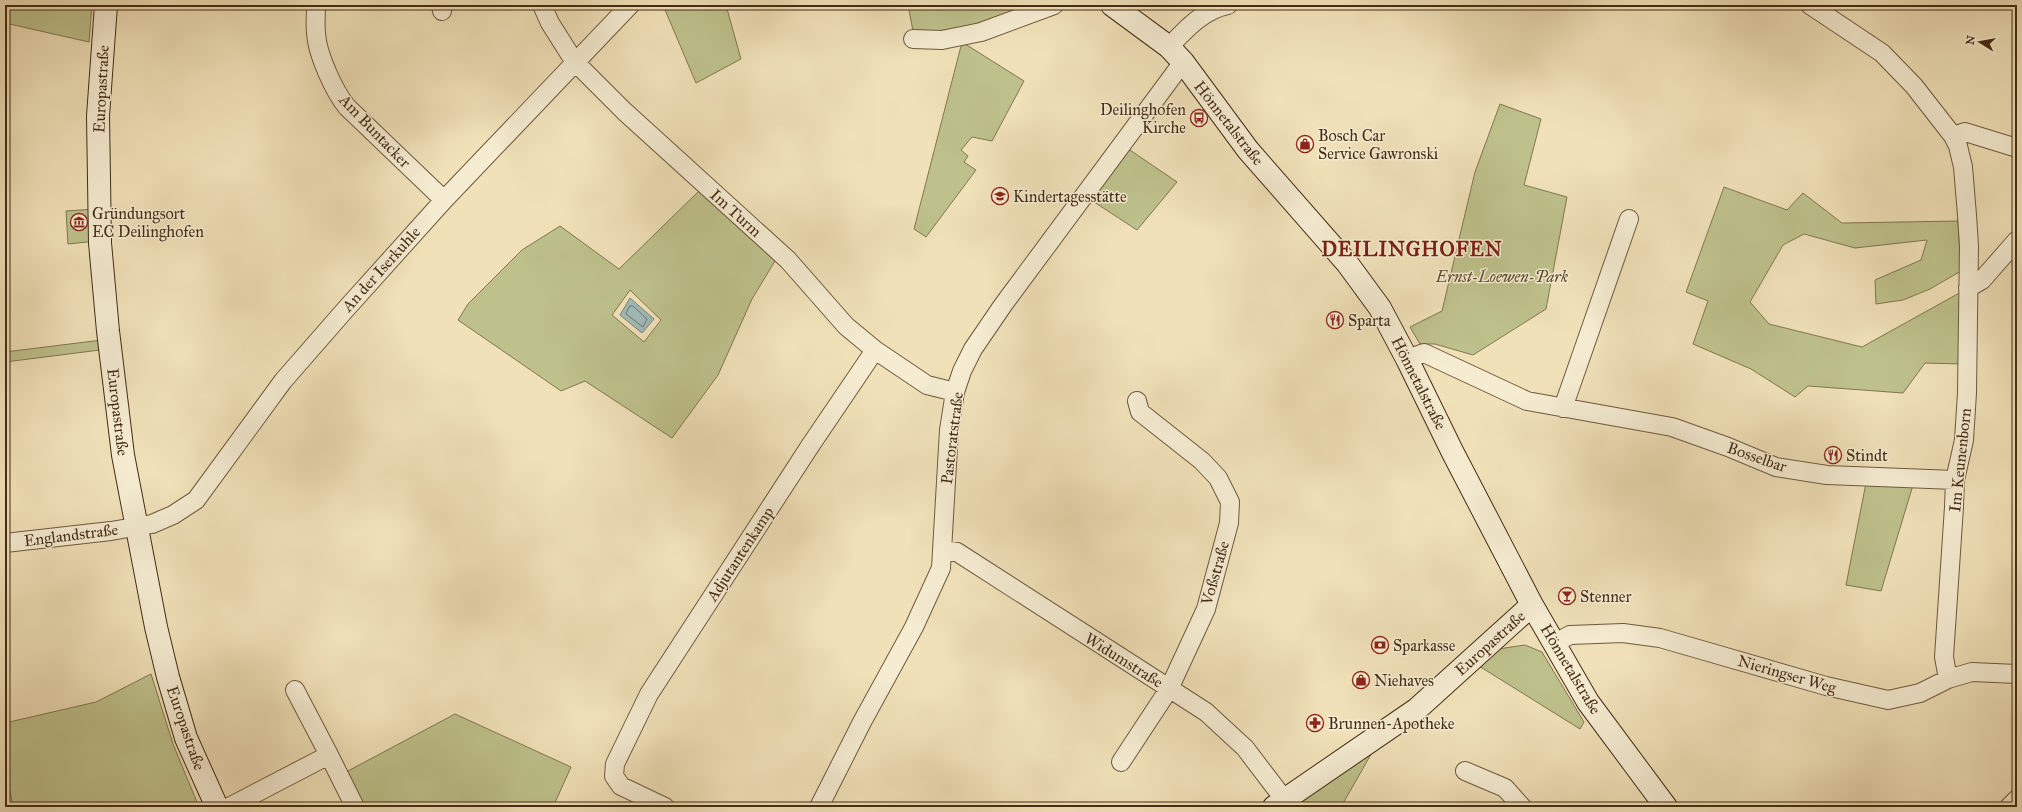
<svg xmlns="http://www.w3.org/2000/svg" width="2022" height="812" font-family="'IM FELL Great Primer',serif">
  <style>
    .green { fill: #bec18c; stroke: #827650; fill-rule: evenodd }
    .water { fill: #a0bbba; stroke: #7c8278 }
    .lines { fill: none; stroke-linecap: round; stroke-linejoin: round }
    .shore { stroke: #727467; stroke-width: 1 }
    .street-casing { stroke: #70593d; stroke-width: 20 }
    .secondary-casing { stroke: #452c14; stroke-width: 24 }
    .street { stroke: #f5ecd2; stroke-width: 18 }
    .secondary { stroke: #f5ecd2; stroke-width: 22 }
    .labels { text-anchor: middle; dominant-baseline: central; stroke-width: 3; stroke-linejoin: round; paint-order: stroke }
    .street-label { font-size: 16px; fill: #452c14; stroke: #f5ecd2 }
    .poi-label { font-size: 16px; fill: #452c14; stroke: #f5ecd2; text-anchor: start }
    .park-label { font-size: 16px; font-style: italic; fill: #5d4a2c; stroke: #f5ecd2 }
    .district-label { font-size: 20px; font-weight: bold; letter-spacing: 1px; fill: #7a1f14; stroke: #f5ecd2 }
  </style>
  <rect width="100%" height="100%" fill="#f0e1b9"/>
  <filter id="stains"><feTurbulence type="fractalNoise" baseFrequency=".005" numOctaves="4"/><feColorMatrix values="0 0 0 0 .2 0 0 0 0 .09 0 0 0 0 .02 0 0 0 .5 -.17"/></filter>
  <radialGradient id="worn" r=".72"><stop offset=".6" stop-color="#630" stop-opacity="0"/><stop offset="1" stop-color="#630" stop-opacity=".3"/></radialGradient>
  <!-- green -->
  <path class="green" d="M5,5H92L89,42L5,23Z
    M663,5H726L741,59L696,83Z
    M908,5H1040L1012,15L943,32L913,31Z
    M962,42L1024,81L992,141L972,137L961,150L968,156L964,162L976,170L926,237L914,229Z
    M1500,104L1541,119L1524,185L1567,197L1546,309L1473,355L1435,344H1420L1410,327L1442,311L1475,172Z
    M1127,148L1177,182L1137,230L1091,200Z
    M1724,187L1787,210L1803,193L1842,223L1958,221L1961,271L1930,289L1903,300L1876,304L1875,280L1921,260L1927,240L1855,248L1804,234L1783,245L1750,302L1769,324L1862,347L1963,291L1961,364L1925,363L1903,393L1808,386L1795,397L1751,369L1693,344L1708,301L1686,292Z
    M701,189L775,261L752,299L718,375L672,438L585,381L561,391L458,320L468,304L522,250L560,226L619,269ZM630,290L661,320L644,342L612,315Z
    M95,209L97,241L68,244L66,211Z
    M102,340L100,350L5,362V352Z
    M1866,483L1913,485L1881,591L1846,585Z
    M1525,645L1542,652L1584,722L1580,729L1479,666L1498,649Z
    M151,674L173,744L199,807H13L5,766V723L96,702Z
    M455,714L571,767L553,807H364L346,772Z
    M1378,742L1341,807H1297L1292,800Z"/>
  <!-- water -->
  <path class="water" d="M630,298L654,319L642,333L620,315Z"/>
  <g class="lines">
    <!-- shore -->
    <path class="shore" d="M630,306H633L647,319L643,327L626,314Z"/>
    <!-- street casing -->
    <g class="street-casing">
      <path id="street" d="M316,5C316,14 315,24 316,33C317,54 334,91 347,107L444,200
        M441,5L442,11
        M542,5L550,23L574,61L624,111L788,260L846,326L875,350L927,385L955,392
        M1810,5L1882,53L1914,86L1953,136L1965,132L2017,148
        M913,39L942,40L981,32L1054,5
        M1169,47C1186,29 1203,10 1228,5
        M1968,288L1982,280L2017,240
        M1407,359L1424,353L1527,401L1672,427L1728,447L1776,467L1827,475L1955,480
        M1563,408L1629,219
        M5,543L111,531L152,524L173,515L196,500L283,381L345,310L444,200L630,5
        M943,550L957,552L1206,712L1245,748L1290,807
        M1555,643L1570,635L1623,633L1660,638L1826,686L1888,700L1920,693L1948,679L1972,672L2017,674
        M1948,679L1944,657L1954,507L1955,480L1964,440L1967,393L1969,246L1967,215L1963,167L1958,146L1953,136
        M329,755L355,807
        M1121,762L1169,689L1206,609L1229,523L1230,502L1218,478L1202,461L1140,412L1137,401
        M1465,771L1505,788L1522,807
        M229,807L329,755L295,690
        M665,807L621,786L614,776L615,764L649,694L810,446L875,350
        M819,807L862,722L914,627L941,568L949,430L955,392L962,371L973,349L1003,305L1183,62
        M2009,807L2017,799"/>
    </g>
    <!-- secondary casing -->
    <g class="secondary-casing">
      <path id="secondary" d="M106,5L98,116L100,243L108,331L123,455L156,627L168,677L186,738L217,807
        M1112,5L1169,47L1183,62L1248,150L1347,263L1380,308L1407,359L1452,451L1532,605L1588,702L1666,807
        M1274,807L1417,709L1532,605"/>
    </g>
    <!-- street -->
    <use href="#street" class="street"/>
    <!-- secondary -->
    <use href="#secondary" class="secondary"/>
  </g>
  <!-- icons -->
  <defs>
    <g id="bus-ring" transform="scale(0.9)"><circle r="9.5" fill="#f5ecd2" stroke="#8f2418" stroke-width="1.5"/><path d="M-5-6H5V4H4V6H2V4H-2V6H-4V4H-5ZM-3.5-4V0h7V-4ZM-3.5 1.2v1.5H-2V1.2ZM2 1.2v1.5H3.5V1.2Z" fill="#8f2418"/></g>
    <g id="shop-ring" transform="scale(0.9)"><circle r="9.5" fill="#f5ecd2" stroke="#8f2418" stroke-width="1.5"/><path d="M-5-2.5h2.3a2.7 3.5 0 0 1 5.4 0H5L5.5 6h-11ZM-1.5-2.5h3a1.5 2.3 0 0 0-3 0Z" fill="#8f2418"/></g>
    <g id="school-ring" transform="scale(0.9)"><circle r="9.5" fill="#f5ecd2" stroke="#8f2418" stroke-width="1.5"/><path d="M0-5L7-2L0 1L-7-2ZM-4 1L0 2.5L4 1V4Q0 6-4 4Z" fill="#8f2418"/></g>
    <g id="museum-ring" transform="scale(0.9)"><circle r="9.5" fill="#f5ecd2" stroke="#8f2418" stroke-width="1.5"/><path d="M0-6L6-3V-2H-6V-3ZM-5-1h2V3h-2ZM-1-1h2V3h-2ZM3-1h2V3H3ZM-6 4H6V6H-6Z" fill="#8f2418"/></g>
    <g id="restaurant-ring" transform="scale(0.9)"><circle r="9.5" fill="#f5ecd2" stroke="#8f2418" stroke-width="1.5"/><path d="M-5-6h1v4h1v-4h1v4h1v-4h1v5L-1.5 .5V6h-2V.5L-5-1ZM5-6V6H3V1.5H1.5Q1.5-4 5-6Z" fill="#8f2418"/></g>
    <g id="bar-ring" transform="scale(0.9)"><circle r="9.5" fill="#f5ecd2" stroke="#8f2418" stroke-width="1.5"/><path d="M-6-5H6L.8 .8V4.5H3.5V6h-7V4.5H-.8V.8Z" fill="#8f2418"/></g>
    <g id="bank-ring" transform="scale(0.9)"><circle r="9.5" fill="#f5ecd2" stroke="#8f2418" stroke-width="1.5"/><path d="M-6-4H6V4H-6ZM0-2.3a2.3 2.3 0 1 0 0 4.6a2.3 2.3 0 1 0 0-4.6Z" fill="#8f2418"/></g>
    <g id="pharmacy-ring" transform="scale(0.9)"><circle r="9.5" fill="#f5ecd2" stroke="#8f2418" stroke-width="1.5"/><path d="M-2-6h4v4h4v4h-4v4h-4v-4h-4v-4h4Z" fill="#8f2418"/></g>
  </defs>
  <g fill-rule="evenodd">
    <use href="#bus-ring" x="1199" y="118"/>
    <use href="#shop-ring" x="1305" y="144"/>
    <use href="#school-ring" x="1000" y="196"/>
    <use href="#museum-ring" x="79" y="222"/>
    <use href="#restaurant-ring" x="1335" y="320"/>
    <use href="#restaurant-ring" x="1833" y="455"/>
    <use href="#bar-ring" x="1567" y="596"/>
    <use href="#bank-ring" x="1380" y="645"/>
    <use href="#shop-ring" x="1361" y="680"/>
    <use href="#pharmacy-ring" x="1315" y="723"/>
  </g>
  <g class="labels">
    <!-- street labels -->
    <g class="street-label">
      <text transform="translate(101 89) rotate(-87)">Europastraße</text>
      <text transform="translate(1229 123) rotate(52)">Hönnetalstraße</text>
      <text transform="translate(375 131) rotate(46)">Am Buntacker</text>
      <text transform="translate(736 213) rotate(42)">Im Turm</text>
      <text transform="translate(381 269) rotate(-48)">An der Iserkuhle</text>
      <text transform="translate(1419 383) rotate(63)">Hönnetalstraße</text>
      <text transform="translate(118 412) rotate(83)">Europastraße</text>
      <text transform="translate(952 438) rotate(-83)">Pastoratstraße</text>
      <text transform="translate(1757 457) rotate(19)">Bosselbar</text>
      <text transform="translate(1960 460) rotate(-84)">Im Keunenborn</text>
      <text transform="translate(71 535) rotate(-7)">Englandstraße</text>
      <text transform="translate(740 554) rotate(-57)">Adjutantenkamp</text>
      <text transform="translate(1215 573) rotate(-74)">Voßstraße</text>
      <text transform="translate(1490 643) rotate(-42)">Europastraße</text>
      <text transform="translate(1124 660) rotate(32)">Widumstraße</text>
      <text transform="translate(1571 669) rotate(59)">Hönnetalstraße</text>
      <text transform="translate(1787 674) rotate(16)">Nieringser Weg</text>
      <text transform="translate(186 728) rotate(71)">Europastraße</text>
    </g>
    <!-- poi labels -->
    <g class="poi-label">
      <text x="1186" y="109" text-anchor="end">Deilinghofen<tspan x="1186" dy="18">Kirche</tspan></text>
      <text x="1318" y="135">Bosch Car<tspan x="1318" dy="18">Service Gawronski</tspan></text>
      <text x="1013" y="196">Kindertagesstätte</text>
      <text x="92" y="213">Gründungsort<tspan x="92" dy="18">EC Deilinghofen</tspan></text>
      <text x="1348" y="320">Sparta</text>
      <text x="1846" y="455">Stindt</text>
      <text x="1580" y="596">Stenner</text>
      <text x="1393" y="645">Sparkasse</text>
      <text x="1374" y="680">Niehaves</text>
      <text x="1328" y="723">Brunnen-Apotheke</text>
    </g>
    <!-- park labels -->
    <g class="park-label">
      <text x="1502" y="276">Ernst-Loewen-Park</text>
    </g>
    <!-- district labels -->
    <g class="district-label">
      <text x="1412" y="249">DEILINGHOFEN</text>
    </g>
  </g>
  <!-- margin -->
  <rect width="2022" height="812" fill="none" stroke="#f0e1b9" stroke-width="20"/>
  <rect x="6" y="6" width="2010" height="800" fill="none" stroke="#452c14" stroke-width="2"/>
  <rect x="10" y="10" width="2002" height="792" fill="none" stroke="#452c14"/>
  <!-- north arrow -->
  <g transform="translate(1980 42) rotate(281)" stroke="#f5ecd2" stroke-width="3" paint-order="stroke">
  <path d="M0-3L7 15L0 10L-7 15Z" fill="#452c14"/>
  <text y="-6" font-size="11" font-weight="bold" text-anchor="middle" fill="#452c14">N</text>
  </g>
  <rect width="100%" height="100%" filter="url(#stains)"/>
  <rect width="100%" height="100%" fill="url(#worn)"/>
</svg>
